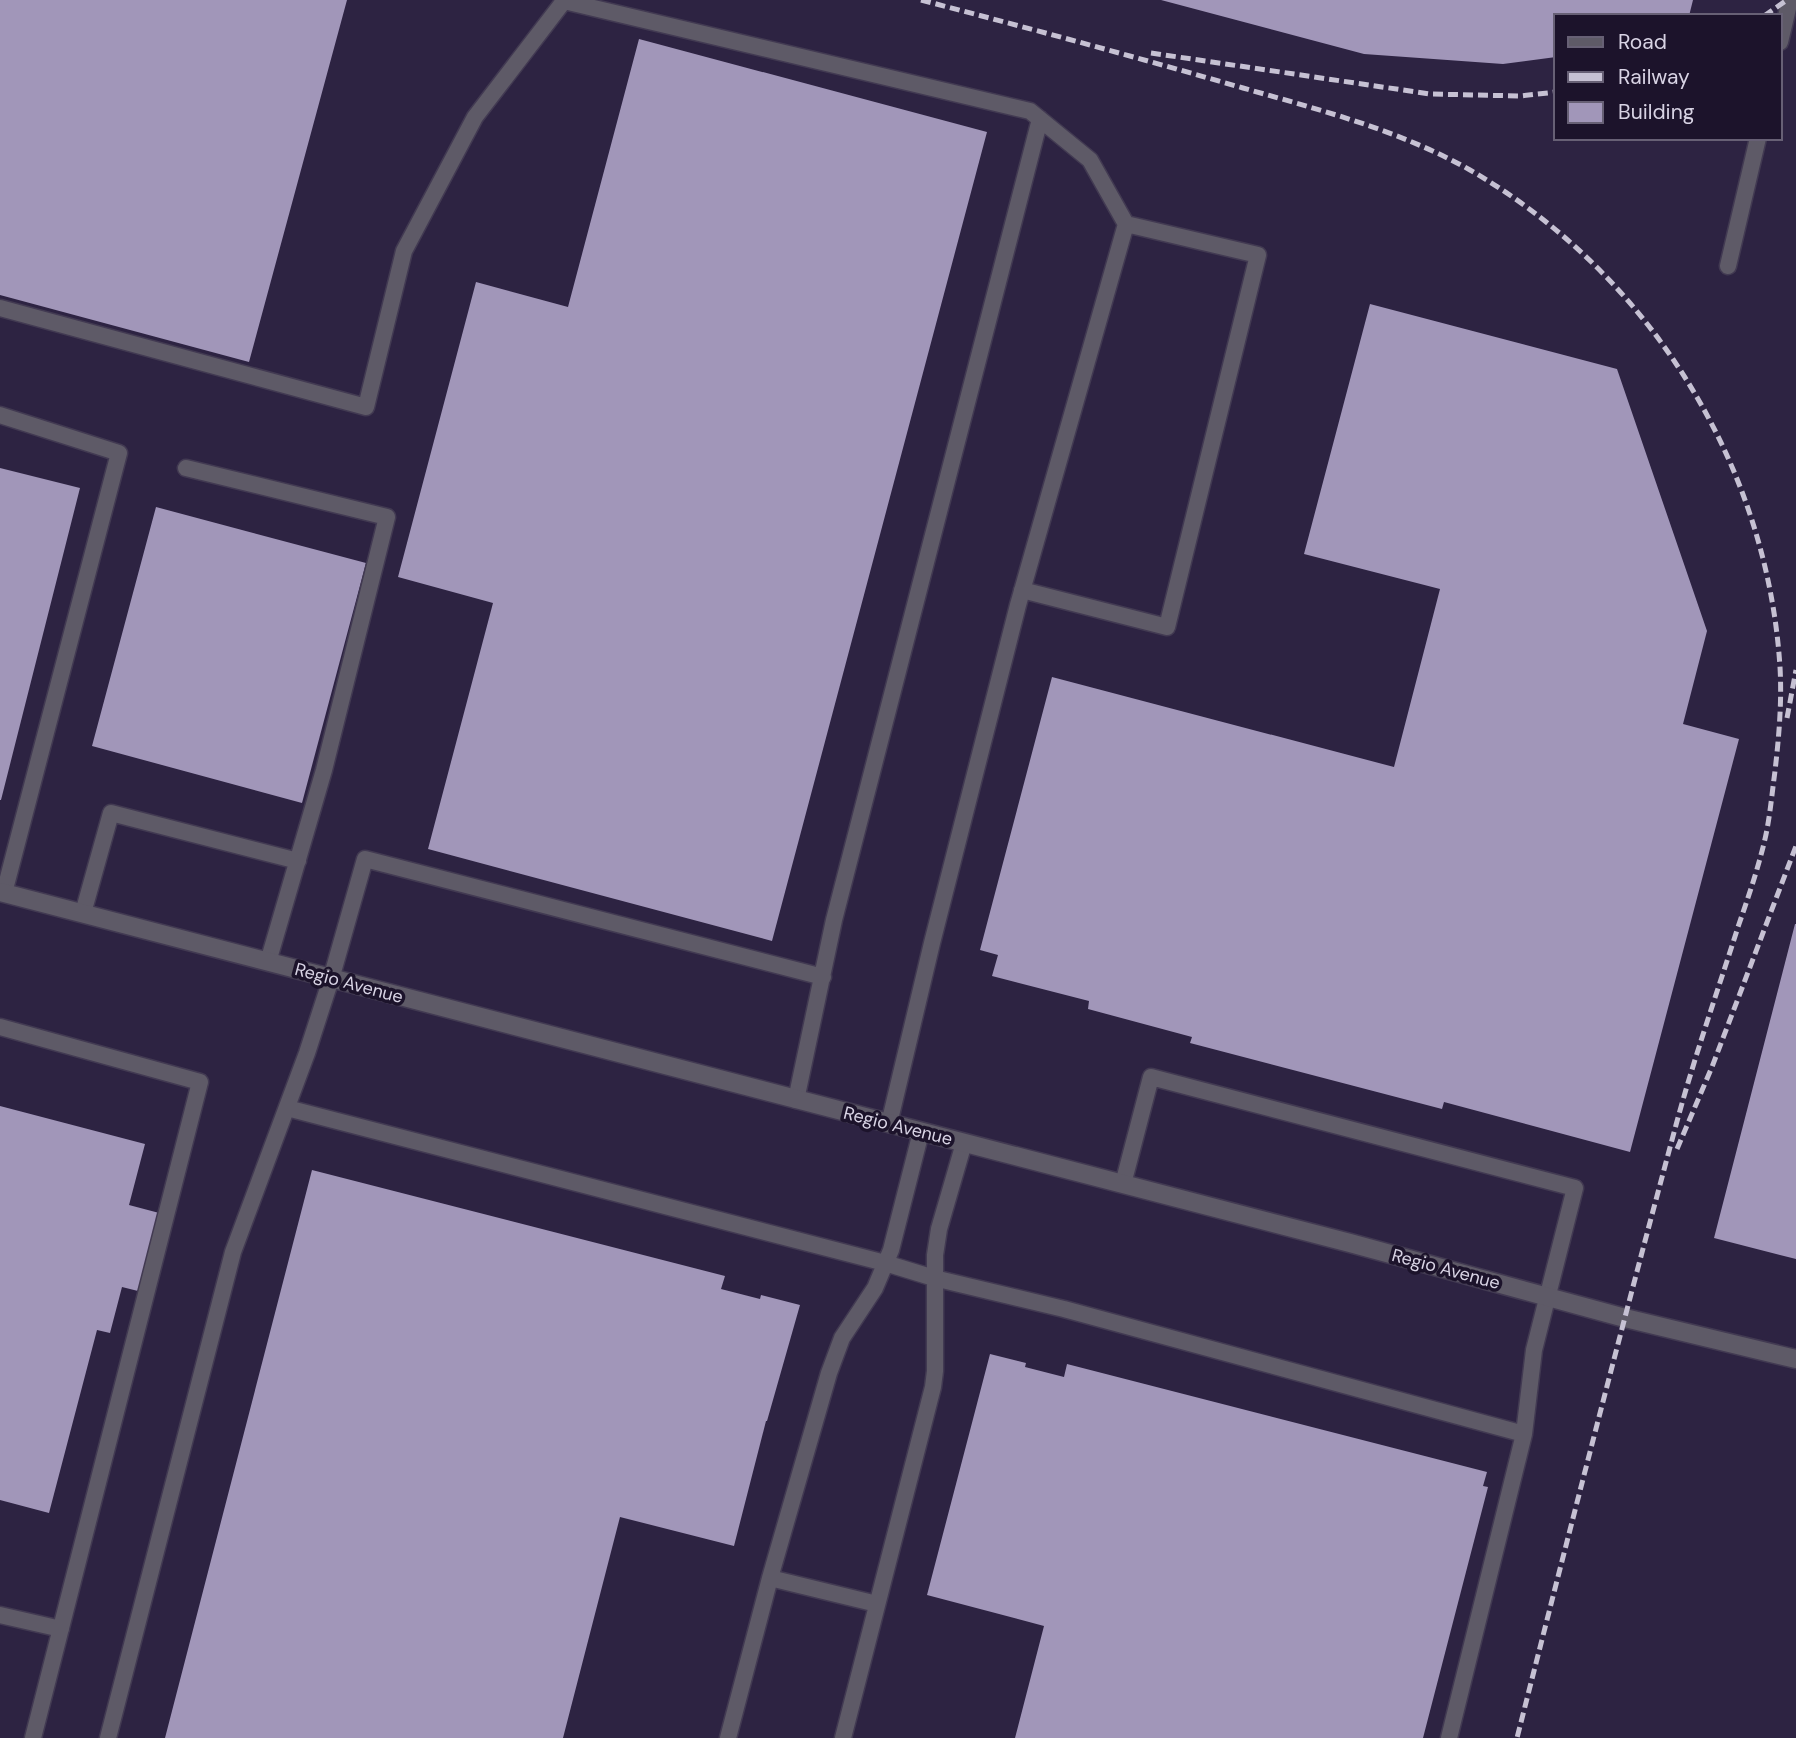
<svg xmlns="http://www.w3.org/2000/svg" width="1796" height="1738" font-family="'DM Sans',sans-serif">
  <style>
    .built { fill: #2d2342; fill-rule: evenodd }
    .building { fill: #a196b9 }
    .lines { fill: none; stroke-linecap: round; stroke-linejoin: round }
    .service-casing { stroke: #423a52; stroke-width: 19 }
    .tertiary-casing { stroke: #423a52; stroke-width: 21 }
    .service { stroke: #5e5a67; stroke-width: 16 }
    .tertiary { stroke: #5e5a67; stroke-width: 18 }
    .rail { stroke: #c6c1d3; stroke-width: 5; stroke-dasharray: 10 5; stroke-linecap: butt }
    .labels { text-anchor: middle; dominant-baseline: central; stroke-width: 7; stroke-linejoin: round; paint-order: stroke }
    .street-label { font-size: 18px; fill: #d8d3e4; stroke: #1c132b }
  </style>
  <rect width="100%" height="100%" fill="#251d36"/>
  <!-- built -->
  <path class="built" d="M0,0H1796V1738H0ZM1556,16H1780V138H1556Z"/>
  <!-- building -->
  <path class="building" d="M0,0H347L249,362L0,295Z
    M1161,0H1693L1689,16H1556V57L1503,64L1364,54Z
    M639,39L987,132L772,941L428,849L493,603L398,577L476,282L568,307Z
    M1370,304L1617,369L1707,631L1683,724L1739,739L1630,1152L1444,1102L1442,1109L1190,1043L1192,1037L1088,1009L1089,1001L992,976L998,955L980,950L1052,677L1394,767L1440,589L1304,554Z
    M0,468L80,488L1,800H0Z
    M156,507L366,563L302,803L92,746Z
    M1795,924H1796V1259L1714,1238Z
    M0,1106L145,1144L129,1205L163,1214L142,1292L122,1287L110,1333L97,1330L49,1513L0,1500Z
    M312,1170L725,1276L721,1289L760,1299L761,1295L800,1305L767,1421H766L734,1546L620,1517L563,1738H165Z
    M990,1354L1026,1363L1025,1367L1064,1377L1067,1364L1487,1472L1483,1486L1488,1487L1423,1738H1015L1044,1626L927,1595Z"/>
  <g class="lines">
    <!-- service casing -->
    <g class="service-casing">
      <path id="service" d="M1780,42L1790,0
        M1728,266L1758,138
        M0,308L366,407L404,251L475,117L564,1L1030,111L1090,160L1126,224L1018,605L932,943L889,1124
        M0,415L119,453L4,893
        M186,468L387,517L324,770L268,962
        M1022,590L1167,627L1258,255L1126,224
        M83,913L111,813L298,861
        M0,1027L200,1082L33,1738
        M796,1100L834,920L1040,119
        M287,1108L885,1263L934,1278L1064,1309L1524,1434
        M1123,1184L1151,1077L1575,1188L1534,1350L1524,1434L1449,1738
        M770,1578L877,1604
        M0,1615L61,1629
        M108,1738L233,1252L307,1053L331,979L365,859L823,977
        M728,1738L770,1578L829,1373L842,1338L875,1288L891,1250L921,1132
        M843,1738L933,1387L935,1371V1255L939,1229L964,1143"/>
    </g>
    <!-- tertiary casing -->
    <g class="tertiary-casing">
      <path id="tertiary" d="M0,892L1350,1243L1625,1318L1796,1359"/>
    </g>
    <!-- service -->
    <use href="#service" class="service"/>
    <!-- tertiary -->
    <use href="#tertiary" class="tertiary"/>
    <!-- rail -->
    <path class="rail" d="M921,0C1028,28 1136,57 1243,88C1320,110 1399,130 1470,170C1647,272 1767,462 1780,667C1782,702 1779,736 1775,771C1772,793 1770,817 1765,839C1758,869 1748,898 1738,927C1717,993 1694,1058 1676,1125C1621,1329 1569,1533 1517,1738
      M1764,16L1787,0
      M1151,53L1430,94L1520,96L1556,92
      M1787,718L1796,670
      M1677,1149L1712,1067L1796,846"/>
  </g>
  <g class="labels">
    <!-- street labels -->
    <g class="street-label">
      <text transform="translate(349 983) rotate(15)">Regio Avenue</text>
      <text transform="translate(898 1126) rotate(14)">Regio Avenue</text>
      <text transform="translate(1446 1269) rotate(15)">Regio Avenue</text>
    </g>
  </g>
  <!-- legend -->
  <rect x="1554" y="14" width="228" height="126" fill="#1c132b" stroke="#676075" stroke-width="2"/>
  <rect x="1568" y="37" width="35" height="10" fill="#5e5a67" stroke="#676075" stroke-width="2"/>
  <text x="1618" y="49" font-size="21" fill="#d8d3e4">Road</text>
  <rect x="1568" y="72" width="35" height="10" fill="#c6c1d3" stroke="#676075" stroke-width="2"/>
  <text x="1618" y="84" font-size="21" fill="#d8d3e4">Railway</text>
  <rect x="1568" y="102" width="35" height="21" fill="#a196b9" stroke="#676075" stroke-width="2"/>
  <text x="1618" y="119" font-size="21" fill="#d8d3e4">Building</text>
</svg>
